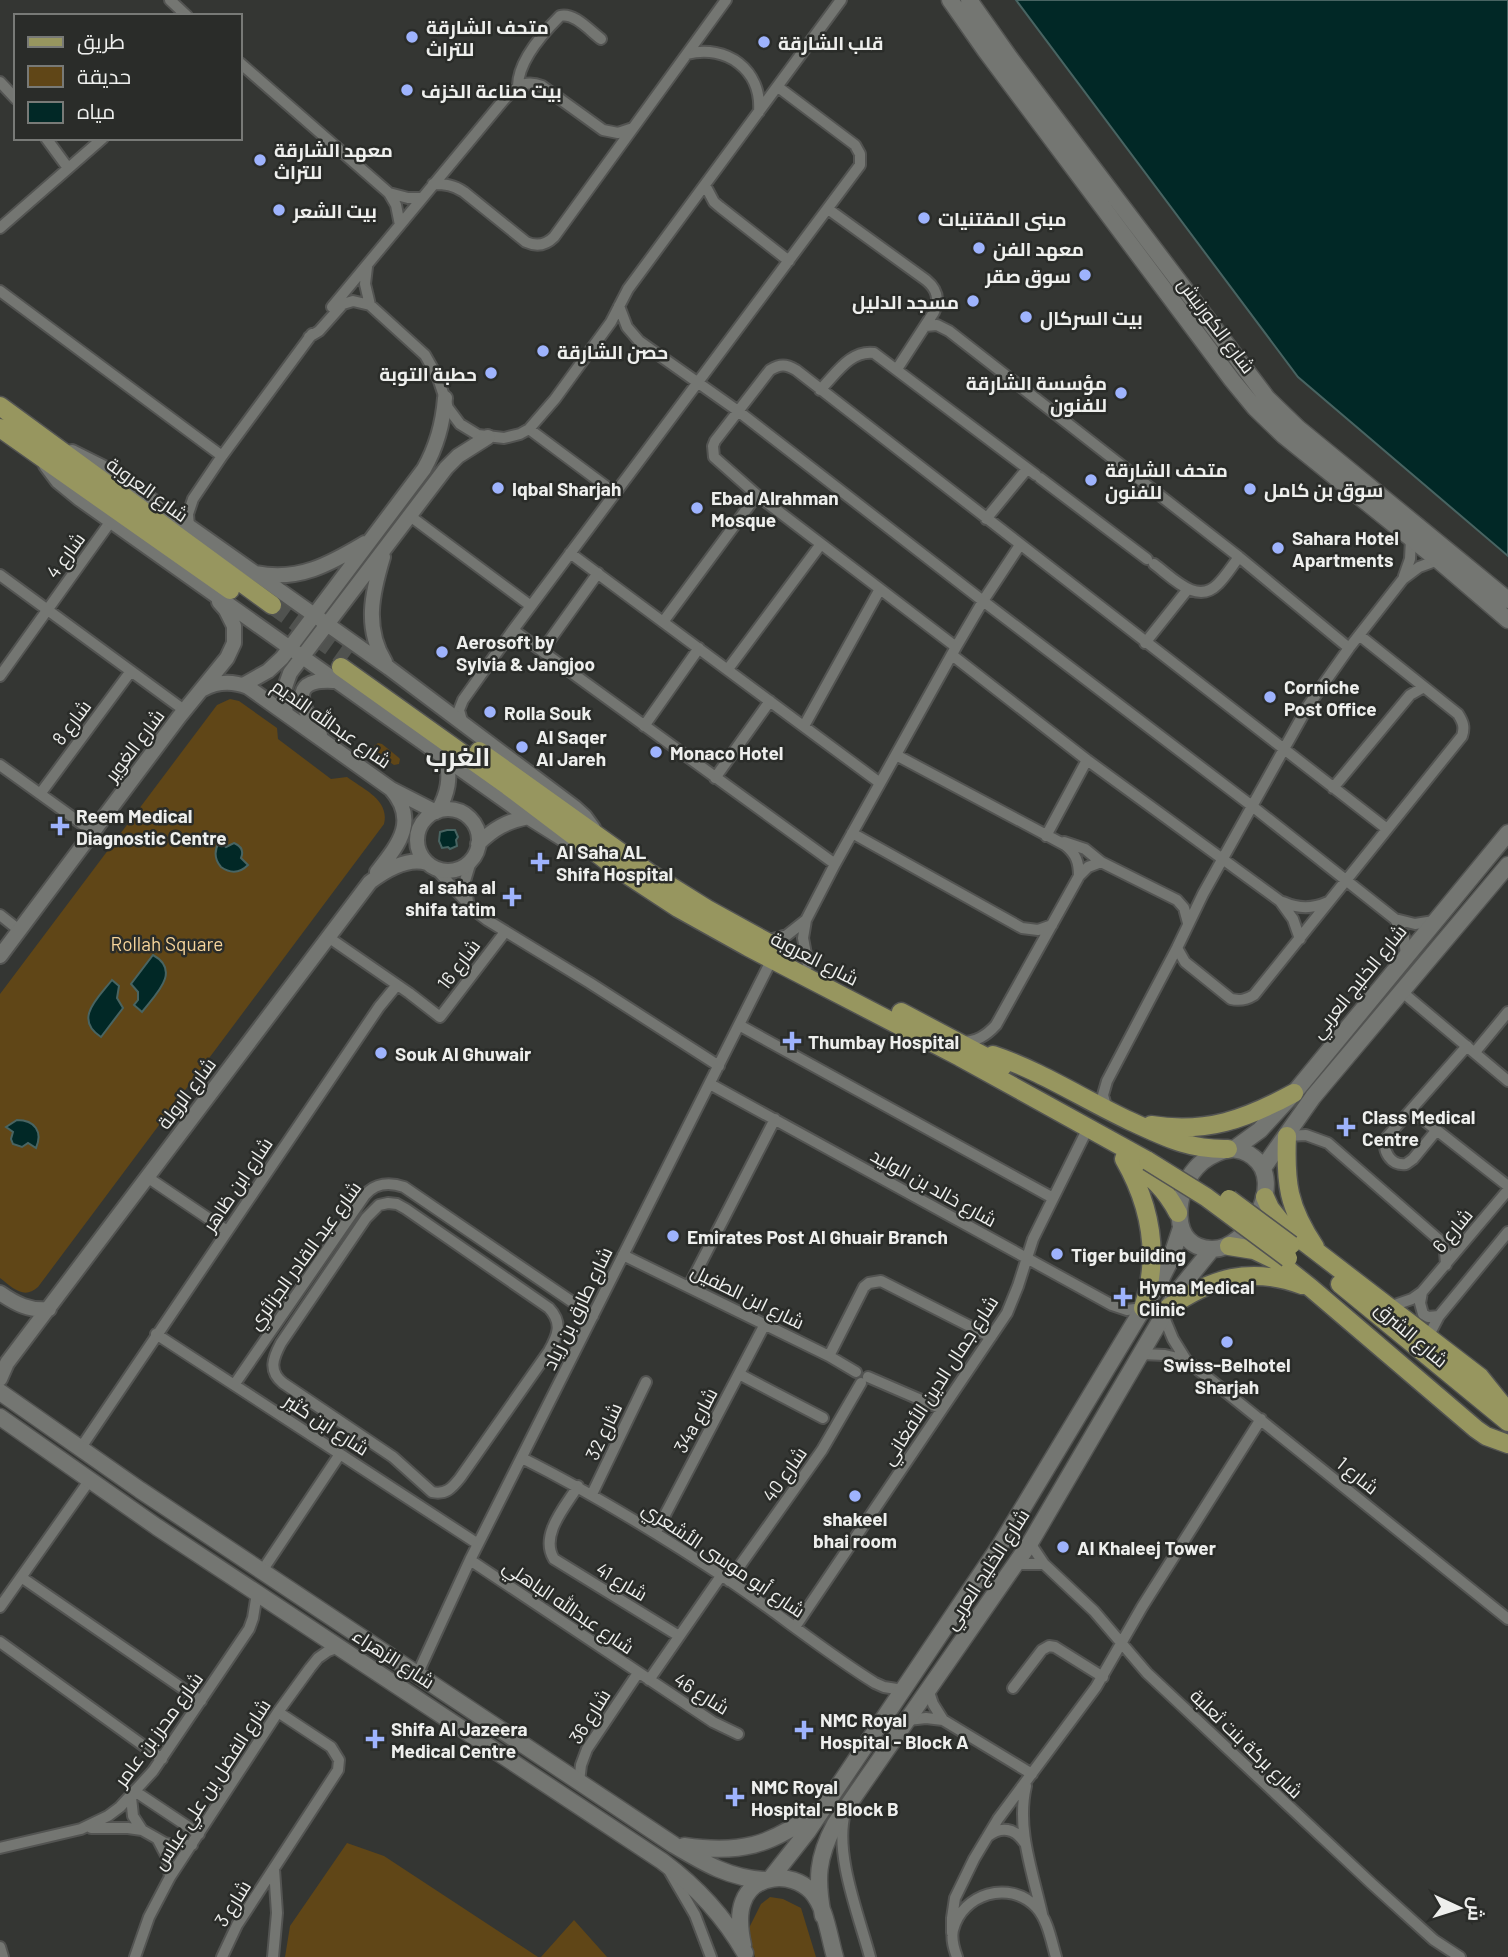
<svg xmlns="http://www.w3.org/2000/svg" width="1508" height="1957" font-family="Barlow,Cairo,sans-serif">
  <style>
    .green { fill: #604617 }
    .water { fill: #012826; stroke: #486462; stroke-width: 2 }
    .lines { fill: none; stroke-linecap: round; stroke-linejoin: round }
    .primary-tunnel { stroke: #50524f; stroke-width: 18; stroke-dasharray: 18 9; stroke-linecap: butt }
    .minor-casing { stroke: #535452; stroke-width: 14 }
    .tertiary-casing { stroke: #535452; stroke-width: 18 }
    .secondary-casing { stroke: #535452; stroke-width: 19 }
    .primary-casing { stroke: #535452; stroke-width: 21 }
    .minor { stroke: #747672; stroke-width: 10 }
    .tertiary { stroke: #747672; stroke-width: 14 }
    .secondary { stroke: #747672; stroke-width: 16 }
    .primary { stroke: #97965f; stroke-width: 18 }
    .primary-bridge-casing { stroke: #535452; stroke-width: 21; stroke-linecap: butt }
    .primary-bridge { stroke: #97965f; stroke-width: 18 }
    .poi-dot { fill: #9eb3fd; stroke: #2a2c29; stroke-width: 2.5 }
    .labels { text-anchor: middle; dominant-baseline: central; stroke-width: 5; stroke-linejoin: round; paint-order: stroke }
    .poi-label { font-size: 19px; font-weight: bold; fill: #eeefed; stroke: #2a2c29; text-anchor: start }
    .street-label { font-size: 19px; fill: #eeefed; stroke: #2a2c29 }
    .park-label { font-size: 19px; fill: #f6d49b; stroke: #2a2c29 }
    .district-label { font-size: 26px; font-weight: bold; fill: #eeefed; stroke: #2a2c29 }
  </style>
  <rect width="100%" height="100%" fill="#343633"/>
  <!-- green -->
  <path class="green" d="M230,699L239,701L277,728L278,739L331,779L347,777C363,789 390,800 384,824L38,1287C24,1300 13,1288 0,1278V994L217,705Z
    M378,743L382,744L398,757L400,759L399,764L394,765L375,752L374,746Z
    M347,1843L384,1856L538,1957H285L290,1926Z
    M770,1897L783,1899L801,1908L816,1957H755L747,1932L761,1904Z
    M574,1920L607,1957H541Z"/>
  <!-- water -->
  <path class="water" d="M1016,0H1508V556L1298,377Z
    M447,830H455L458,837L456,840L457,846L450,849L448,847L442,848L439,841L440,832Z
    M219,842L226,847L234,843C241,846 244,851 241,858L248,865C240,873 231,874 221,867C214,859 214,851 219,842Z
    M153,955C182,971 155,995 142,1012L134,1005L138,1000V992L131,984Z
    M112,980L119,986L117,998L123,1008L101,1037C73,1019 98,998 112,980Z
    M17,1120C35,1120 43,1132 36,1148L28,1143L22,1147L13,1144L11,1139L13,1132L6,1127Z"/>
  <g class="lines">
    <!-- primary-tunnel -->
    <path class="primary-tunnel" d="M272,605L347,659"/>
    <!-- minor casing -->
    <g class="minor-casing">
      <path id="minor" d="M170,0L187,16
        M687,54C727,44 762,70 759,112
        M240,63L389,193L396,205L400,225
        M0,82L16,99
        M518,86C518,61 543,33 560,16C574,12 590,31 601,39
        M46,138L68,168
        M433,184C445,184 454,185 464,192L526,242C537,247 546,245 554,237L726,0
        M705,185L714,202L720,207L789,261
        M389,193L408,198H421
        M828,209L926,280C937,289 940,299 934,312L897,369
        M0,228L103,138
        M367,267L365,284L370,305
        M0,291L222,456
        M619,306L627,327L639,341L738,411L983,601L1252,806L1395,919L1415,924L1434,921
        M332,307L497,108C510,93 520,77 542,86L603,130L618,133L633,128
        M925,326L937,325L949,331L1239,557L1349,648
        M309,337L319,331L343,304L353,301L370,305L425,355L438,378L448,408L460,424L478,435L504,438L520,434L529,429L555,399L611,322L628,289L841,0
        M820,390C836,374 850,350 874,353L1036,475
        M529,429L615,493
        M1040,478L1147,559
        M410,516L531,606
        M986,519L1027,469
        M189,527L188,514L193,499L222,456L312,334
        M570,553L880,783
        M1154,564C1172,577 1197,606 1218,584C1226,576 1232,566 1239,557
        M0,575L184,710
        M1404,576L1410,559L1411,539
        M663,622L757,495
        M513,630L835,864
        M1145,643L1188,589
        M956,647L757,495L714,457L713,446L715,441L770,370C780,364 786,364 796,370L1387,829
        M542,651L598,573
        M952,655L1087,760L1280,901L1293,919L1300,939
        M728,669L821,544
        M0,676L111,521
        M462,721L459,710L463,700L513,630L860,165V154L855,145L778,87
        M644,726L699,648
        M804,726L880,589
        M896,755L1065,845C1076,854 1079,862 1079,876
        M0,765L93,832
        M715,778L770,701
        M1333,788L1410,695L1424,687
        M40,794L131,671
        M852,833L1022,928L1038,930L1052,925
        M1046,836L1087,760
        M1064,842L1085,849L1101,862L1177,900L1184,908L1188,923
        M435,868L474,910L487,920L590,983L719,1066
        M468,902L465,881L471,861
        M1283,902C1299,909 1312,909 1328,902
        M0,915L19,930
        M1395,919L1404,937L1406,956
        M328,937L409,993L440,1017L505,932
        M766,941L787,935L806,920
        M1177,948L1185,962L1231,999C1240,1001 1246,1000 1254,995L1462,736C1465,727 1463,722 1458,714L1359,635
        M808,965L803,938L806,920L835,864L956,647L983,601L1020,545
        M1401,991L1508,1081
        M739,1025L1053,1198
        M961,1042C976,1042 986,1036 996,1025L1079,876L1088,867L1101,862
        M1475,1052L1508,1012
        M710,1084L1112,1305L1127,1310L1143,1308
        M1107,1110L1103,1095L1107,1081L1177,948L1203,894L1308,706L1349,648L1403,579L1419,567L1438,560
        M1411,1110L1508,1186
        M1436,1131L1413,1159L1406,1164C1391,1166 1381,1151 1387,1137L1467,1046
        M1287,1136L1306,1135L1328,1143L1438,1239L1445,1251L1446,1265
        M147,1177L227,1231
        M388,1203L397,1204L406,1209L549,1308C563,1323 558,1335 549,1351L460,1478C452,1488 446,1495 432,1492L393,1457L283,1383C268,1371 273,1358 281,1343L366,1218L379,1205Z
        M623,1255L829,1356L856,1372
        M689,1286L775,1119
        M1422,1292L1420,1303L1423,1314L1428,1317L1439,1316
        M1389,1307L1412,1299L1422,1292L1508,1190
        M1163,1315L1173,1339L1186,1360L1508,1619
        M156,1334L478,1544
        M1428,1337L1439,1316L1508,1232
        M1141,1354L1165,1355L1186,1360
        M829,1356L864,1287L869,1283L881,1281L991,1337
        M739,1374L823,1418
        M868,1377L942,1409
        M234,1385L365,1195C375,1183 390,1182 404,1187L593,1316
        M80,1449L379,1007L397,985
        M522,1458C594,1494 662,1536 730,1581C779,1614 825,1652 875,1683L884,1687L903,1690
        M578,1486C566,1506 539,1535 554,1559L679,1636
        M592,1494L646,1382
        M656,1532L765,1324
        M1030,1543L1044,1564L1094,1611L1147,1673L1372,1884L1434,1940L1460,1957
        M470,1560L713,1722L738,1734
        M1016,1564H1044
        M262,1571L340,1454
        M21,1577L201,1701
        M729,1581L822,1450L861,1383
        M0,1607L89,1481
        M795,1627L1007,1313L1018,1286L1033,1239L1084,1136
        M0,1642L162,1759
        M417,1675L470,1560L772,959
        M649,1680L721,1576
        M1013,1688L1042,1650L1049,1646L1055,1647L1103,1677
        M929,1692L933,1704L943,1720L1032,1774
        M908,1720L926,1718L943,1720
        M579,1782L581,1765L587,1749L638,1673
        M1026,1786C1016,1829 1033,1873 1042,1914
        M136,1792L199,1834
        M131,1797L133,1816L142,1830
        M845,1813C834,1854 859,1916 870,1957
        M91,1828H128L142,1830L165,1843L174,1845H192
        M988,1836C1001,1826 1015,1828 1024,1842
        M158,1840L167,1857L170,1877
        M0,1848L81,1829L108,1816L120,1807L153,1771L249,1629L253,1618L257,1593
        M670,1872L695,1915L711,1957
        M952,1933V1918L955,1898L974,1859L998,1819L1096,1687L1142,1607L1261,1419
        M0,1947L3,1957
        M135,1957L149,1917L170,1877L278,1712L310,1668L318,1658L328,1651L339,1647
        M222,1957L237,1925L338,1770L339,1760L331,1747L278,1712
        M273,1957L277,1913L274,1869
        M957,1957C954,1949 951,1939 953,1930C962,1894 1009,1879 1036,1907C1048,1920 1051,1940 1056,1957"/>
    </g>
    <!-- tertiary casing -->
    <g class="tertiary-casing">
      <path id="tertiary" d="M72,452L102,467L163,508L389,668L574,807L585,817L593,828
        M46,465L58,481L80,499L528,817L563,839L582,846
        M383,557C372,593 364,628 385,662
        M256,573C298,582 330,564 365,543
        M243,685L268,671L282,658L424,469C437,446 443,424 445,398
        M203,689C218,681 233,681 248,687L391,789L436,812
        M286,714L283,693L290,673L446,468L458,456L488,437
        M320,735C312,722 287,689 315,682C322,680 331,681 338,681
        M417 840a31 31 0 1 1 62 0a31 31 0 1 1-62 0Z
        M438,811C448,793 451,778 446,758
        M478,844C493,829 507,821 528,817
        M377,872C398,845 419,821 391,789
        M0,956L179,717L227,658L234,643V626L226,610L219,602
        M0,1293C16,1304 29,1311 49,1309
        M0,1379L7,1363L13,1355L370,882C386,870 407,857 427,863"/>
    </g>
    <!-- secondary casing -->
    <g class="secondary-casing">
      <path id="secondary" d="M950,0L985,50L1232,380L1255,408L1283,435L1438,560L1508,620
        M969,0L1010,58L1267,398L1298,428L1508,600
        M1228,1149C1237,1149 1246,1151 1253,1157C1287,1182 1247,1251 1211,1249C1168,1247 1175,1191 1196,1168C1204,1158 1216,1153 1228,1149Z
        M1234,1149L1260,1130L1294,1093L1508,833
        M1263,1168L1313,1097L1508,865
        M0,1392L140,1490L674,1845C704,1863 731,1879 766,1880
        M0,1417L157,1527L662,1861C697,1887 724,1916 745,1953
        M684,1846C740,1854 770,1846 816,1812
        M771,1878L808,1831L1001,1544L1162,1277L1170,1261L1181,1228
        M823,1916C816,1879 817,1858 835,1824L1030,1543L1177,1292L1212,1249
        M743,1945C740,1931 738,1915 743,1902C753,1874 791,1871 811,1891C826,1907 829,1937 835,1957"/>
    </g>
    <!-- primary casing -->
    <g class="primary-casing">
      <path id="primary" d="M0,406L272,605
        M0,428L230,590
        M341,667L508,786L611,864L678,908L748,947L960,1057L1148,1161
        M479,751L651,874L707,909L789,954
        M901,1012L1003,1066
        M993,1055C1041,1071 1085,1100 1130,1121C1165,1137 1189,1150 1228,1149
        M1151,1125C1206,1134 1246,1119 1294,1093
        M1287,1136C1285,1183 1288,1207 1315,1247
        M1124,1159C1151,1206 1160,1256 1143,1308
        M1128,1162C1151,1174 1166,1190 1178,1213
        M1265,1197L1270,1208L1286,1228L1480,1377L1508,1412
        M1229,1246L1254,1250L1277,1261L1311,1288L1476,1429L1486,1436L1508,1444
        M1340,1284L1508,1422
        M1168,1308C1211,1278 1250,1266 1302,1285"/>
    </g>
    <!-- minor -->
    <use href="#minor" class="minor"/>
    <!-- tertiary -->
    <use href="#tertiary" class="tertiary"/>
    <!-- secondary -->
    <use href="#secondary" class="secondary"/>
    <!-- primary -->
    <use href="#primary" class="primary"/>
    <!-- primary-bridge casing -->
    <g class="primary-bridge-casing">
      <path id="primary-bridge" d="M1148,1161L1206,1197L1288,1258
        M1229,1199L1291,1245"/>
    </g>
    <!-- primary-bridge -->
    <use href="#primary-bridge" class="primary-bridge"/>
  </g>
  <!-- markers -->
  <g class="poi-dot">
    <circle cx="412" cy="37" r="7"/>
    <circle cx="764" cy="42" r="7"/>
    <circle cx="407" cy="90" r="7"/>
    <circle cx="260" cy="160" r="7"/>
    <circle cx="279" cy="210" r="7"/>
    <circle cx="924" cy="218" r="7"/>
    <circle cx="979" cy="248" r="7"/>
    <circle cx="1085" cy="275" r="7"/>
    <circle cx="973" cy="301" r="7"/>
    <circle cx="1026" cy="317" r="7"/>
    <circle cx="543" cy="351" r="7"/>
    <circle cx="491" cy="373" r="7"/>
    <circle cx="1121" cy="393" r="7"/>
    <circle cx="1091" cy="480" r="7"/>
    <circle cx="498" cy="488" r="7"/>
    <circle cx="1250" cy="489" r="7"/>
    <circle cx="697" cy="508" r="7"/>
    <circle cx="1278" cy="548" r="7"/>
    <circle cx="442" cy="652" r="7"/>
    <circle cx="1270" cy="697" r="7"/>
    <circle cx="490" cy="712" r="7"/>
    <circle cx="522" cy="747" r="7"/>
    <circle cx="656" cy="752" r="7"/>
    <path d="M56.5 815.5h7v7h7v7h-7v7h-7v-7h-7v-7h7z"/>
    <path d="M536.5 851.5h7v7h7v7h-7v7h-7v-7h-7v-7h7z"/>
    <path d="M508.5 886.5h7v7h7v7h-7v7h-7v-7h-7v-7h7z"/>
    <path d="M788.5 1030.5h7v7h7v7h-7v7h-7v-7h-7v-7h7z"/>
    <circle cx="381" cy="1053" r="7"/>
    <path d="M1342.5 1116.5h7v7h7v7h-7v7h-7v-7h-7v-7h7z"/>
    <circle cx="673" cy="1236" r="7"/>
    <circle cx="1057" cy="1254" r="7"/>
    <path d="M1119.5 1286.5h7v7h7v7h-7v7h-7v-7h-7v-7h7z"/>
    <circle cx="1227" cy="1342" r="7"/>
    <circle cx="855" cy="1496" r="7"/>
    <circle cx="1063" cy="1547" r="7"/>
    <path d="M800.5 1719.5h7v7h7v7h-7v7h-7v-7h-7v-7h7z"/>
    <path d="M371.5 1728.5h7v7h7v7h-7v7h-7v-7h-7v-7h7z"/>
    <path d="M731.5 1786.5h7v7h7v7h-7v7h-7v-7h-7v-7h7z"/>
  </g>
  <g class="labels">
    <!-- poi labels -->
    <g class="poi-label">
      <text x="426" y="26">متحف الشارقة<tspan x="426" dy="22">للتراث</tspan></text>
      <text x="778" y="42">قلب الشارقة</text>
      <text x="421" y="90">بيت صناعة الخزف</text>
      <text x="274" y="149">معهد الشارقة<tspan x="274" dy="22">للتراث</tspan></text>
      <text x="293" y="210">بيت الشعر</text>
      <text x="938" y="218">مبنى المقتنيات</text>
      <text x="993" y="248">معهد الفن</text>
      <text x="1071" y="275" text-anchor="end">سوق صقر</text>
      <text x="959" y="301" text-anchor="end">مسجد الدليل</text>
      <text x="1040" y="317">بيت السركال</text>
      <text x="557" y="351">حصن الشارقة</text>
      <text x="477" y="373" text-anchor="end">حطبة التوبة</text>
      <text x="1107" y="382" text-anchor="end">مؤسسة الشارقة<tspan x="1107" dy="22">للفنون</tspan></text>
      <text x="1105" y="469">متحف الشارقة<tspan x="1105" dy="22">للفنون</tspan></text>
      <text x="512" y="488">Iqbal Sharjah</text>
      <text x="1264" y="489">سوق بن كامل</text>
      <text x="711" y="497">Ebad Alrahman<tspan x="711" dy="22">Mosque</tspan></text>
      <text x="1292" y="537">Sahara Hotel<tspan x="1292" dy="22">Apartments</tspan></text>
      <text x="456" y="641">Aerosoft by<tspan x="456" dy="22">Sylvia &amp; Jangjoo</tspan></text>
      <text x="1284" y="686">Corniche<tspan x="1284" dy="22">Post Office</tspan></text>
      <text x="504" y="712">Rolla Souk</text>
      <text x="536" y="736">Al Saqer<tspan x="536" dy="22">Al Jareh</tspan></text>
      <text x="670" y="752">Monaco Hotel</text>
      <text x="76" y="815">Reem Medical<tspan x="76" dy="22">Diagnostic Centre</tspan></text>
      <text x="556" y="851">Al Saha AL<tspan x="556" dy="22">Shifa Hospital</tspan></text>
      <text x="496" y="886" text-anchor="end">al saha al<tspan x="496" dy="22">shifa tatim</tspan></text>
      <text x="808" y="1041">Thumbay Hospital</text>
      <text x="395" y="1053">Souk Al Ghuwair</text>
      <text x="1362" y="1116">Class Medical<tspan x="1362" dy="22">Centre</tspan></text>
      <text x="687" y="1236">Emirates Post Al Ghuair Branch</text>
      <text x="1071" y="1254">Tiger building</text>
      <text x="1139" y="1286">Hyma Medical<tspan x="1139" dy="22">Clinic</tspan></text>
      <text x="1227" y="1364" text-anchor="middle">Swiss-Belhotel<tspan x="1227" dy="22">Sharjah</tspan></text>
      <text x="855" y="1518" text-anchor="middle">shakeel<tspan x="855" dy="22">bhai room</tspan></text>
      <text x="1077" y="1547">Al Khaleej Tower</text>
      <text x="820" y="1719">NMC Royal<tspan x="820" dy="22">Hospital - Block A</tspan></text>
      <text x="391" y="1728">Shifa Al Jazeera<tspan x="391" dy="22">Medical Centre</tspan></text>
      <text x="751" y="1786">NMC Royal<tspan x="751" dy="22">Hospital - Block B</tspan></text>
    </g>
    <!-- street labels -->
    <g class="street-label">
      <text transform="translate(1217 325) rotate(53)">شارع الكورنيش</text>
      <text transform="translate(148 489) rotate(36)">شارع العروبة</text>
      <text transform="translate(65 555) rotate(-54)">شارع 4</text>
      <text transform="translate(71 722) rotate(-53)">شارع 8</text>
      <text transform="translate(332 723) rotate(35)">شارع عبدالله النديم</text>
      <text transform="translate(134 745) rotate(-53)">شارع الغوير</text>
      <text transform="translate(815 958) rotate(27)">شارع العروبة</text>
      <text transform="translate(458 964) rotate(-53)">شارع 16</text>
      <text transform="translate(1358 981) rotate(-51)">شارع الخليج العربي</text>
      <text transform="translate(186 1093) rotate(-53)">شارع الرولة</text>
      <text transform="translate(237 1184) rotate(-56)">شارع ابن ظاهر</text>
      <text transform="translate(934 1187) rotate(29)">شارع خالد بن الوليد</text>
      <text transform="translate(1452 1230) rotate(-50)">شارع 6</text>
      <text transform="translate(304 1255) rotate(-54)">شارع عبد القادر الجزائري</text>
      <text transform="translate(748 1296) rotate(26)">شارع ابن الطفيل</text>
      <text transform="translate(577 1308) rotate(-64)">شارع طارق بن زياد</text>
      <text transform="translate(1412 1334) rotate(41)">شارع الشرق</text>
      <text transform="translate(939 1380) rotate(-57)">شارع جمال الدين الأفغاني</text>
      <text transform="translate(695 1420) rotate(-62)">34a شارع</text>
      <text transform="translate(327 1424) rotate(33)">شارع ابن كثير</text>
      <text transform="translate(603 1431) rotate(-65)">شارع 32</text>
      <text transform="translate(784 1474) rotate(-55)">شارع 40</text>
      <text transform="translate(1358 1475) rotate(39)">شارع 1</text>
      <text transform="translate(724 1559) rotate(34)">شارع أبو موسى الأشعري</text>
      <text transform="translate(986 1569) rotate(-57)">شارع الخليج العربي</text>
      <text transform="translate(622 1581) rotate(31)">شارع 41</text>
      <text transform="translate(569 1606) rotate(34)">شارع عبدالله الباهلي</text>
      <text transform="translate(394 1658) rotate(33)">شارع الزهراء</text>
      <text transform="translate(702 1693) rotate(32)">شارع 46</text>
      <text transform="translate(589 1716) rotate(-58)">شارع 36</text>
      <text transform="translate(158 1729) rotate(-54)">شارع محرز بن عامر</text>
      <text transform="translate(1247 1743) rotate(44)">شارع بركة بنت ثعلبة</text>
      <text transform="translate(211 1784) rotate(-57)">شارع الفضل بن علي عباس</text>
      <text transform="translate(232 1903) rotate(-58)">شارع 3</text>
    </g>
    <!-- park labels -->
    <g class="park-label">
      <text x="167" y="943">Rollah Square</text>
    </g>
    <!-- district labels -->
    <g class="district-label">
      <text x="458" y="755">الغرب</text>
    </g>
  </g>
  <!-- legend -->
  <rect x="14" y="14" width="228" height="126" fill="#2a2c29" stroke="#787a77" stroke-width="2"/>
  <rect x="28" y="37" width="35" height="10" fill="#97965f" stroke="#787a77" stroke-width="2"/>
  <text x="77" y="49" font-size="21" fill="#eeefed">طريق</text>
  <rect x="28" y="66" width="35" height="21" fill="#604617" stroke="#787a77" stroke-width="2"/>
  <text x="77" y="84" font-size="21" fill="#eeefed">حديقة</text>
  <rect x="28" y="102" width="35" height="21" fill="#012826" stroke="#787a77" stroke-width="2"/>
  <text x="77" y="119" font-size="21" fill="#eeefed">مياه</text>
  <!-- north arrow -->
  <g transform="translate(1459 1908) rotate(94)" stroke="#2a2c29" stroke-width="5" paint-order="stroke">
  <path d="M0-5L12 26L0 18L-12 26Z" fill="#eeefed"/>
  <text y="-10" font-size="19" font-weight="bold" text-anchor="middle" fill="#eeefed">ش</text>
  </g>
</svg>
